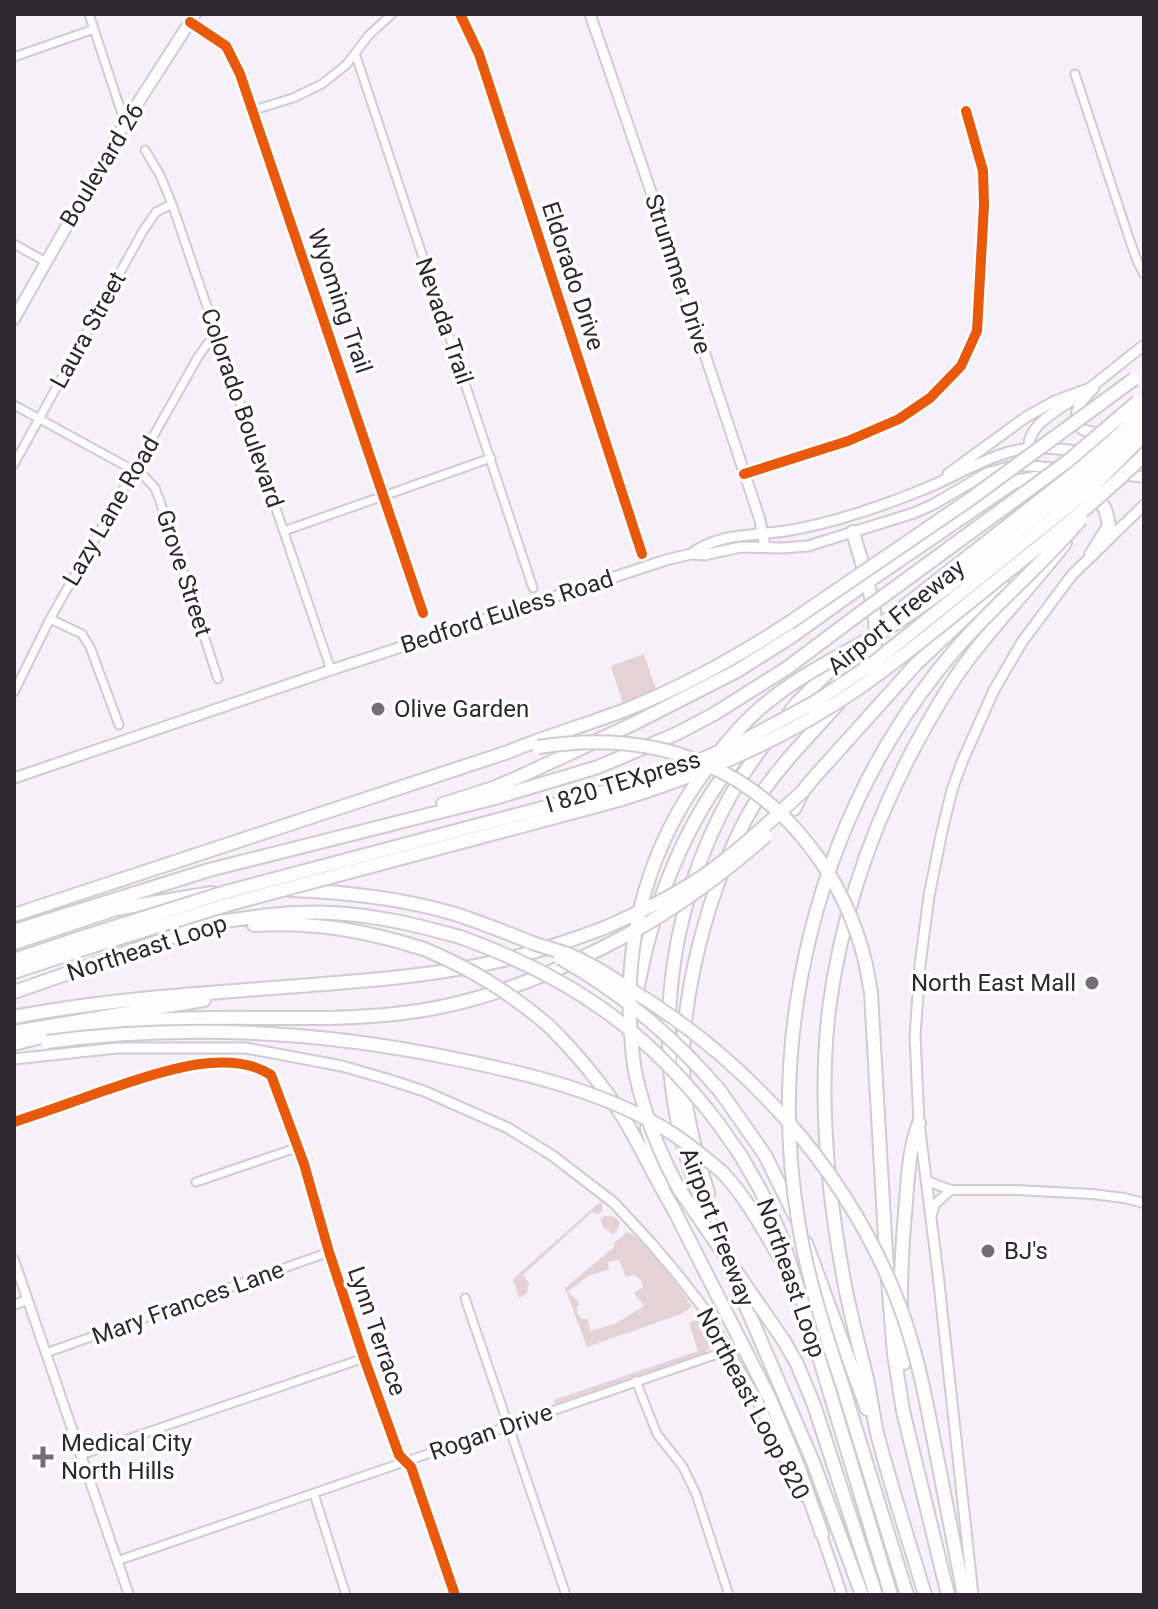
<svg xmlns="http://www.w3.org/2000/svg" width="1158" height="1609" font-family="Roboto,sans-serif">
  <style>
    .green { fill: #e5d2d6; fill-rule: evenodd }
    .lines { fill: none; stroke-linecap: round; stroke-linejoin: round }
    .minor-casing { stroke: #d0cbd2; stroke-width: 11 }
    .tertiary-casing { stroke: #d0cbd2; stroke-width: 12 }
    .secondary-casing { stroke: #d0cbd2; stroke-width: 13 }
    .primary-casing { stroke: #d0cbd2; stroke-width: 14 }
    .motorway-casing { stroke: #d0cbd2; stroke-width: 16 }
    .minor { stroke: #fefdfe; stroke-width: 7 }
    .tertiary { stroke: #fefdfe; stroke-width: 8 }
    .secondary { stroke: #fefdfe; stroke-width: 9 }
    .primary { stroke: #fefdfe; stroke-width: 10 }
    .motorway { stroke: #fefdfe; stroke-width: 12 }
    .motorway-bridge-casing { stroke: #d0cbd2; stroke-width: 16; stroke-linecap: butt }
    .motorway-bridge { stroke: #fefdfe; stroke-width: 12 }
    .cycleway-casing { stroke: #fff; stroke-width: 15 }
    .cycleway { stroke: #e8590c; stroke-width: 10 }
    .poi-dot { fill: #736e76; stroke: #fff; stroke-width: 3 }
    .labels { text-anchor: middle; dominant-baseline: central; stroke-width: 7; stroke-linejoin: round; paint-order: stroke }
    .street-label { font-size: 24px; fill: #2d2830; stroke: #fff }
    .poi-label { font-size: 24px; fill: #2d2830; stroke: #fff; text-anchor: start }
  </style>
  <rect width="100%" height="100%" fill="#f6f0f9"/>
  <!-- green -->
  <path class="green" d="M644,654L656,689L623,704L611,666Z
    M600,1202L602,1203V1211L599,1214L592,1212L523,1275L529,1283L527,1293L519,1298L513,1279Z
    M604,1216C611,1216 616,1215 620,1223L617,1231L613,1234L604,1228L600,1219Z
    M627,1232C644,1237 682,1291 692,1307L681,1314L587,1347L565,1288L614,1247V1243ZM619,1260L626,1277L634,1275L641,1280L643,1287L634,1293L644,1306L615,1324L590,1331L588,1319H582L577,1313V1307L580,1304L568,1291L589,1276L609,1269L608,1262Z
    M699,1318L712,1346L704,1353L555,1404L554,1400L698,1351L689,1323Z"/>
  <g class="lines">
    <!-- minor casing -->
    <g class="minor-casing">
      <path id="minor" d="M89,14L125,123
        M460,14L479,54L642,554
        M190,22L226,46L240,74L423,613
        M355,53L533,588
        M14,57L94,29
        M1075,74L1130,241L1138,263L1144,274
        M254,110L293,98L322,84L346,65L369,35L392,14
        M145,150L160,175L172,204L331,670
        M14,244L46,262
        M14,405L144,476L155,488L160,501L218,679
        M14,464L143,231L156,212L172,204
        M744,474L848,441L899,419L930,398L961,366L977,331L984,205L983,171L966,111
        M284,531L491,458
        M50,619L82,634L90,647L119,725
        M14,692L50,619L198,357L208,343L217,337
        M14,1122C44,1112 73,1102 103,1091C149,1076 226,1045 271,1075L304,1164L329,1252L364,1358L399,1455L411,1467L455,1595
        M196,1182L299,1147
        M465,1298L566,1595
        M46,1353L329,1252
        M636,1381L657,1434L683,1467L696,1494L729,1595
        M81,1455L364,1358
        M314,1494L346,1595
        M117,1561L729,1350"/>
    </g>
    <!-- tertiary casing -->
    <g class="tertiary-casing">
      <path id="tertiary" d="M927,1181L951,1190H1017L1092,1194L1124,1198L1144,1203
        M931,1217L935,1204L951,1190
        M14,1260L129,1595
        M14,1305L27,1300"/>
    </g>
    <!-- secondary casing -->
    <g class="secondary-casing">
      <path id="secondary" d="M590,14L645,174L760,520L765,547
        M1094,388C1082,401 1074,406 1077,425L1083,430L1120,438
        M1029,451C1025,425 1059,410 1077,397
        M948,474L1026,417L1055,401L1090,388L1144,345
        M1120,475L1144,477
        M691,554C718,533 752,536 785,531C832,524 892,503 936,484C960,473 984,459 1009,452C1037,444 1072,451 1101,453
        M14,778L331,670L666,560L691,554L704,555L741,547L782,548L808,546L914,513L934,504L987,473L1012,466H1032L1081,471
        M14,1059L117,1048H246L342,1066L387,1079L424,1091L508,1128L553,1156L614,1203L651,1243L678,1275L702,1306L758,1402L803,1496
        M820,1530L842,1595
        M973,1595L938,1274L919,1123L915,1036L920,965L929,896L942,831L952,790L962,762L994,690L1022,642L1072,575L1144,505"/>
    </g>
    <!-- primary casing -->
    <g class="primary-casing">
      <path id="primary" d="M14,319L125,123L195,14"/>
    </g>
    <!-- motorway casing -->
    <g class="motorway-casing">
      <path id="motorway" d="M1088,497C1105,502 1106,509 1109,526L1091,555
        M853,532C863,570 889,633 867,668
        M784,720L796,704L845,655
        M443,804L496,787L521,776L633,724L737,671L791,637L866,583L1014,482L1036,478L1067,489
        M794,809L803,791L810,782L916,664L1002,583
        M290,890C346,892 401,898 455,914C480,922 505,932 530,942
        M14,915L508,752C546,736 586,725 625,710C683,687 737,657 789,623
        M254,925C314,921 367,931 424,949
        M14,931L209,870L495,798L598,767L676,734L714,714L787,668L855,617
        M14,943L116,909L212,893
        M14,960L86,936
        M866,965L871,993L886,1255L894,1354L903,1411L948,1595
        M14,972L90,947
        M14,992L212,923C251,917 291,911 331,913C375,915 417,925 460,937
        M635,1003C650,912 681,826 740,754
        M14,1017C112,998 212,993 311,985C374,980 438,975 499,961C535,953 569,941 604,928
        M549,1026C576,1053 600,1081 621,1114C640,1144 654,1177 673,1208L770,1399L798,1466L822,1534
        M14,1032L204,1000
        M14,1044C78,1026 146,1018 213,1018C276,1017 340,1021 403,1013C474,1005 541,979 604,947
        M720,1091L765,1155L796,1218
        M718,1123L741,1156L761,1191L780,1233L800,1294L891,1595
        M647,1128L664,1183
        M721,1171C749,1200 766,1235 787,1270
        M708,1193C698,1161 689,1130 685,1097C674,1011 710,877 755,803C778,767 809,736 838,704
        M718,1241C706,1213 694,1184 686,1155C645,1017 679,853 767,741
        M806,1243L867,1409
        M730,1269L813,1462L862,1595
        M784,1341L797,1364L814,1405L876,1595
        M904,1363C898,1310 901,1256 906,1202C908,1175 909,1149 919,1123
        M842,1384L907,1595
        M929,1416L964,1595
        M925,1595C909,1541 891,1487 877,1433C873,1415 871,1397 867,1379C860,1350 852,1321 846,1291C828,1199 818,1103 829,1009C844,895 887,786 948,689C981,636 1027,593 1065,543"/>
    </g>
    <!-- minor -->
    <use href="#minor" class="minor"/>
    <!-- tertiary -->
    <use href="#tertiary" class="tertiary"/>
    <!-- secondary -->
    <use href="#secondary" class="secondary"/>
    <!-- primary -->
    <use href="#primary" class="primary"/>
    <!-- motorway -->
    <use href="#motorway" class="motorway"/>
    <!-- motorway-bridge casing -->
    <g class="motorway-bridge-casing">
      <path id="motorway-bridge" d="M855,617L1068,461L1137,402
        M887,620L1080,469L1121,433L1144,409
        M789,623L969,500L1134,379
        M538,747C594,738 653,741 705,764C788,799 846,879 866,965
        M604,928C642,911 680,894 713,869C745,845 774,818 803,791
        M86,936L226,892L614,789L705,758L745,740L815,702L872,664L1090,489L1144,435
        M460,937C571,977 646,1029 718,1123
        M530,942C543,947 557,950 570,955C590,963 610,976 628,988C746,1059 843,1166 895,1294C911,1333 921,1374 929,1416
        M90,947L230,904L619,800C704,774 783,740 856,690C903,658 946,621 991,585C1043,543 1097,502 1144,455
        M604,947C666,916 714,881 766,836
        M424,949C472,969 509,992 549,1026
        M560,958C622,993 674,1037 720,1091
        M47,1042C184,1023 321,1031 456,1059C530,1074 609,1093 673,1134C690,1145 705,1158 721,1171
        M784,1341L679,1189C660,1154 645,1116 636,1076C633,1063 632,1048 631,1034C623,938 649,844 708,767C726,742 746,719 770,700C810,668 856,649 899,621C950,588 996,549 1043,511C1078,483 1114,456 1144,423
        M842,1384C825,1332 808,1280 799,1226C766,1035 816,826 936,673C979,617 1035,573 1081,519"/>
    </g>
    <!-- motorway-bridge -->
    <use href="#motorway-bridge" class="motorway-bridge"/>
    <!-- cycleway casing -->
    <g class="cycleway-casing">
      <path id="cycleway" d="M460,14L479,54L642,554
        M190,22L226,46L240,74L423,613
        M744,474L848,441L899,419L930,398L961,366L977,331L984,205L983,171L966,111
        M14,1122C44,1112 73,1102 103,1091C149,1076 226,1045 271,1075L304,1164L329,1252L364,1358L399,1455L411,1467L455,1595"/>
    </g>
    <!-- cycleway -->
    <use href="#cycleway" class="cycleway"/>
  </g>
  <!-- markers -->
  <g class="poi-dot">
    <circle cx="378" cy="709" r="8"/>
    <circle cx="1092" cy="983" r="8"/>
    <circle cx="988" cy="1251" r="8"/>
    <path d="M39 1445h8v8h8v8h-8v8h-8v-8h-8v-8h8z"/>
  </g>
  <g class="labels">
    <!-- street labels -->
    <g class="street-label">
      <text transform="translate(102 165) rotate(-59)">Boulevard 26</text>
      <text transform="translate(678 274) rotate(72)">Strummer Drive</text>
      <text transform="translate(573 276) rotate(72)">Eldorado Drive</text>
      <text transform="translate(340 301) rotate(71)">Wyoming Trail</text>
      <text transform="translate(444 321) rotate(71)">Nevada Trail</text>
      <text transform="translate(88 330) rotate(-61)">Laura Street</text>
      <text transform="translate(242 408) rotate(71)">Colorado Boulevard</text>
      <text transform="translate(111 511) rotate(-60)">Lazy Lane Road</text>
      <text transform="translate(184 573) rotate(72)">Grove Street</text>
      <text transform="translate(507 612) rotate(-18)">Bedford Euless Road</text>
      <text transform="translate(896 617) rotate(-39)">Airport Freeway</text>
      <text transform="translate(623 782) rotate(-17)">I 820 TEXpress</text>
      <text transform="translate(147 948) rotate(-18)">Northeast Loop</text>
      <text transform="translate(717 1227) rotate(69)">Airport Freeway</text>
      <text transform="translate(791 1278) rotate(71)">Northeast Loop</text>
      <text transform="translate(188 1303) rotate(-20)">Mary Frances Lane</text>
      <text transform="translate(377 1331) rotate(71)">Lynn Terrace</text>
      <text transform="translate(753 1404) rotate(62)">Northeast Loop 820</text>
      <text transform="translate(491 1432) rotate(-19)">Rogan Drive</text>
    </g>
    <!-- poi labels -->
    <g class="poi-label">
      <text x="394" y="709">Olive Garden</text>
      <text x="1076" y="983" text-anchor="end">North East Mall</text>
      <text x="1004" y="1251">BJ's</text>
      <text x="61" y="1443">Medical City<tspan x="61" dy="28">North Hills</tspan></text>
    </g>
  </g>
  <!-- border -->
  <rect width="1158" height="1609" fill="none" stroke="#2d2830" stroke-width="32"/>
</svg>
